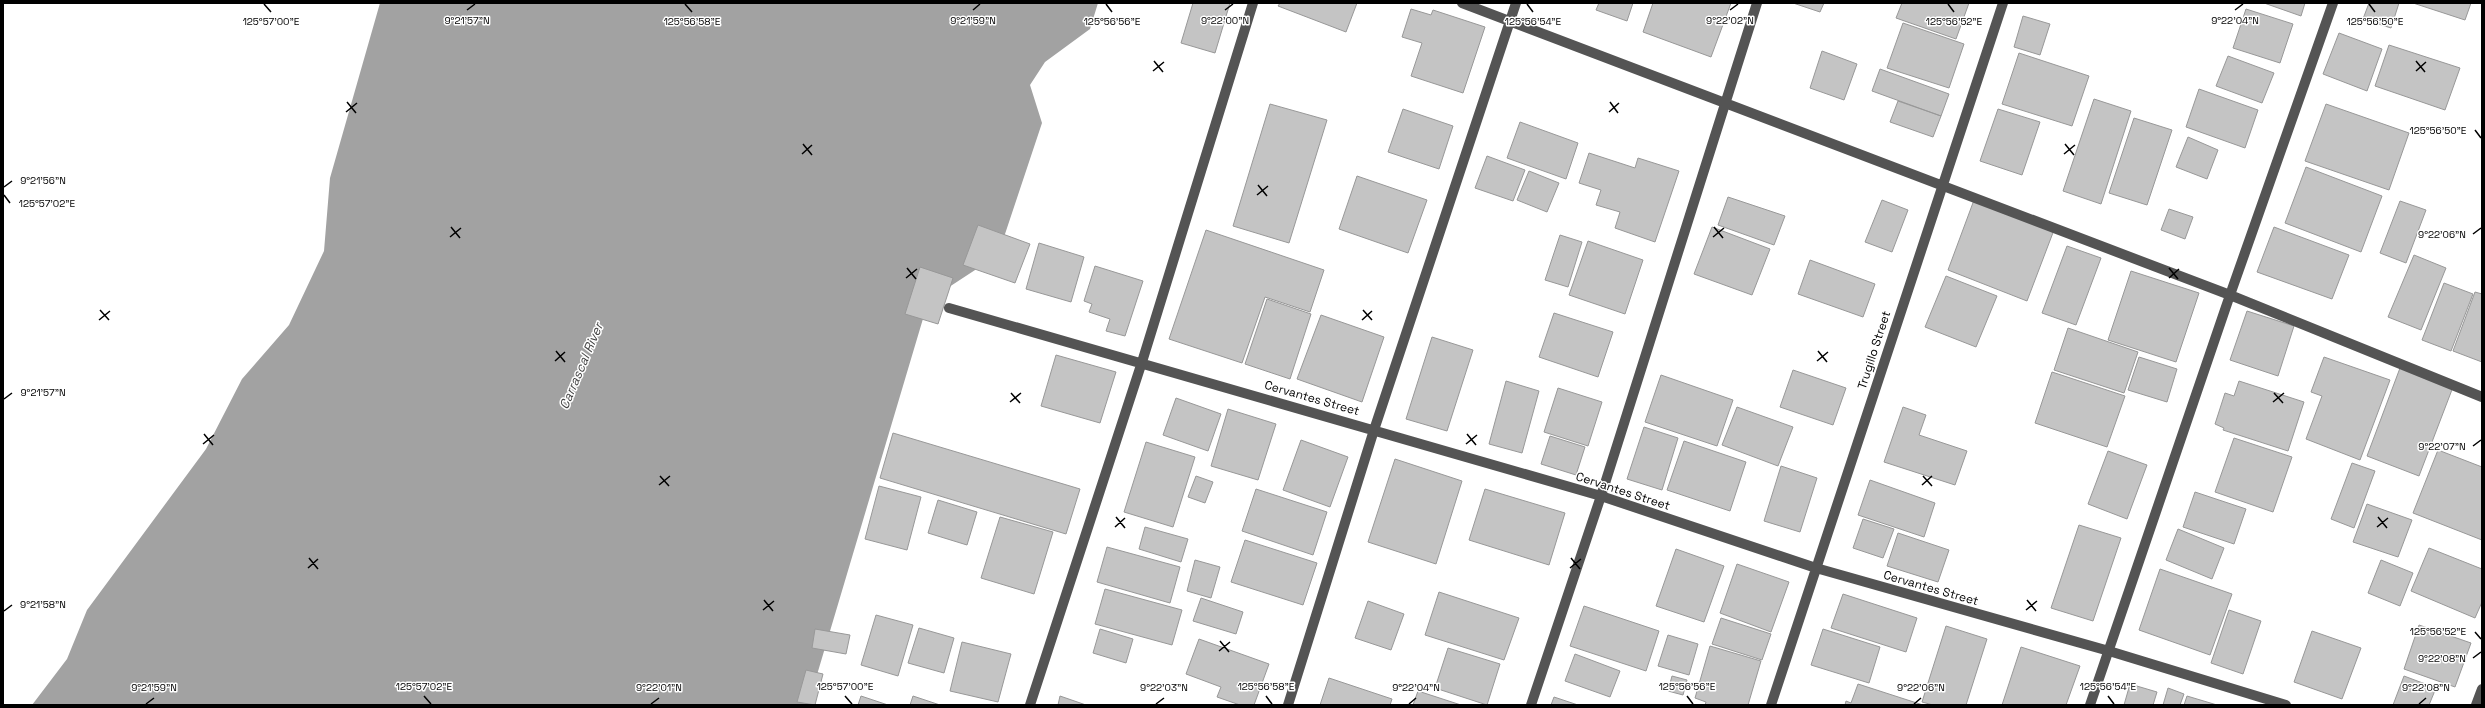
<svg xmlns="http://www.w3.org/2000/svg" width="2485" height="708" font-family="'Space Grotesk',sans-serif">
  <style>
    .water { fill: #a2a2a2 }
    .building { fill: #c4c4c4; stroke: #989898 }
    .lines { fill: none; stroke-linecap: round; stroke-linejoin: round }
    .minor { stroke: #545454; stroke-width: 10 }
    .ticks { fill: none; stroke: #000; stroke-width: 1.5 }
    .labels { text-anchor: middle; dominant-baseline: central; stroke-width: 3; stroke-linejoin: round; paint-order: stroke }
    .street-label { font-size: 12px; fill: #000; stroke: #fff }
    .water-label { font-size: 13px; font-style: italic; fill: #434343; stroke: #fff }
    .ticks-label { font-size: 10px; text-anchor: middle; fill: #000; stroke: #fff; stroke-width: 3; stroke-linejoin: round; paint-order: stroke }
  </style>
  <rect width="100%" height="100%" fill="#fff"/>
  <!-- water -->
  <path class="water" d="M380,3H1098L1090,29L1045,62L1030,85L1042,123L998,255L943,291L925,312L808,705H32L67,659L87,610L206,449L242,379L289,325L324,251L330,178Z"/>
  <!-- building -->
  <path class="building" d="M1193,3H1230L1215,53L1181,43Z
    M1280,3H1357L1346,32L1278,6Z
    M1599,3H1633L1627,21L1596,10Z
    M1653,3H1731L1711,57L1643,32Z
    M1793,3H1824L1820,12Z
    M1902,3H1969L1956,39L1896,18Z
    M2264,3H2305L2301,16Z
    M2369,3H2399L2391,28L2363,19Z
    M2413,3H2471L2465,20Z
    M1411,9L1431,15L1433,10L1485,27L1463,93L1411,76L1422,43L1402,37Z
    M2246,9L2293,24L2280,63L2233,48Z
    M2023,16L2050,24L2040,55L2014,47Z
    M1903,23L1964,44L1949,88L1887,68Z
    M2339,33L2382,49L2367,91L2323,74Z
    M2389,45L2460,68L2445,110L2375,86Z
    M1822,51L1857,64L1844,100L1810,88Z
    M2019,53L2089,76L2072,126L2002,104Z
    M2228,56L2274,73L2262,103L2216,86Z
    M1880,69L1949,94L1941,116L1872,91Z
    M2199,89L2258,110L2245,148L2186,127Z
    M2094,99L2131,111L2101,204L2063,191Z
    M1898,101L1941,116L1933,137L1890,122Z
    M1270,104L1327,120L1289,243L1233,226Z
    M2326,104L2409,133L2389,190L2305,161Z
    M1403,109L1453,126L1439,169L1388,152Z
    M1998,109L2040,122L2022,175L1980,161Z
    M2134,118L2172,130L2147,205L2109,193Z
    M1520,122L1578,143L1566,179L1507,158Z
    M2188,137L2218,150L2207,179L2176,167Z
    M1589,153L1635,168L1638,158L1679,171L1655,242L1615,228L1620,212L1596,205L1601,190L1579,183Z
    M1487,156L1525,170L1513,201L1475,188Z
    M2306,167L2382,196L2361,252L2285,223Z
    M1529,171L1559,183L1547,212L1517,200Z
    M1357,176L1427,200L1408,253L1339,229Z
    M1728,197L1785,216L1774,245L1718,225Z
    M1882,200L1908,210L1892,252L1865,242Z
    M1974,200L2054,230L2027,301L1948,270Z
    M2400,201L2426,210L2406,263L2380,253Z
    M2169,209L2193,217L2185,239L2161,230Z
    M978,225L1030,244L1015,283L963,265Z
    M1712,227L1770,249L1752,295L1694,274Z
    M2274,227L2349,255L2332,299L2257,272Z
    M1206,230L1324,270L1310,312L1265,297L1242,363L1169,339Z
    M1560,235L1582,242L1568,287L1545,280Z
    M1588,241L1643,260L1625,314L1569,295Z
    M1039,243L1084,257L1071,302L1026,289Z
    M2067,246L2101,258L2076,325L2042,313Z
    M2414,255L2446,268L2421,330L2388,317Z
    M1810,260L1875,284L1863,317L1798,294Z
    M1095,266L1143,281L1125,336L1106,331L1110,319L1089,312L1092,304L1084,301Z
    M920,267L953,278L938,324L905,314Z
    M2131,271L2199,293L2176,362L2108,340Z
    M1946,276L1997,296L1976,347L1925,327Z
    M2444,283L2473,294L2451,351L2422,340Z
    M2475,292L2482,294V362L2453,351Z
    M1267,299L1311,314L1290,379L1245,364Z
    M2247,311L2294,326L2278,376L2230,360Z
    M1554,313L1613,332L1598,377L1539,357Z
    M1321,315L1384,337L1362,402L1297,379Z
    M2068,328L2138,352L2124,393L2054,370Z
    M1432,337L1473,350L1447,431L1406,419Z
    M1056,355L1116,372L1100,423L1041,406Z
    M2139,357L2177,369L2167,402L2128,390Z
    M2324,357L2390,380L2360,460L2306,439L2322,396L2311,392Z
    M2400,368L2453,387L2419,476L2367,456Z
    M1793,370L1846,388L1833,425L1780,407Z
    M2052,372L2125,396L2107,447L2035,423Z
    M1661,375L1733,400L1717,446L1645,422Z
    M1506,381L1539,391L1522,453L1489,444Z
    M2239,381L2304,402L2288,451L2223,430L2224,428L2215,424L2225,393L2234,396Z
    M1558,388L1602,402L1588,446L1544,432Z
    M1176,398L1221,414L1208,451L1163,435Z
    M1737,407L1793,427L1778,466L1722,445Z
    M1903,407L1926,415L1919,435L1967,451L1955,485L1884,462Z
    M1228,409L1276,424L1258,480L1211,466Z
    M1644,427L1678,438L1662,490L1627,479Z
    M893,433L1080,489L1066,534L880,478Z
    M1550,436L1585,447L1576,475L1541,464Z
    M2234,438L2292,457L2273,512L2215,492Z
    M1301,440L1348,457L1330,507L1283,490Z
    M1684,441L1746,462L1730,511L1667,490Z
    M1146,442L1195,457L1173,527L1124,512Z
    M2438,450L2482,467V540L2413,513Z
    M2108,451L2147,465L2127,519L2088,504Z
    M1395,459L1462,481L1436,564L1368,542Z
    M2352,463L2375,471L2354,528L2331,519Z
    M1781,466L1817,478L1800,532L1764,521Z
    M1196,476L1213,482L1205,503L1188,497Z
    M1870,480L1935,503L1924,537L1858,515Z
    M879,486L921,497L907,550L865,539Z
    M1256,489L1327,512L1313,555L1242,531Z
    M1485,489L1565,513L1549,565L1469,540Z
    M2195,492L2246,509L2234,544L2183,527Z
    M938,500L977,512L967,545L928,533Z
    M2367,504L2412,520L2398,557L2353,542Z
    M1000,517L1053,532L1034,594L981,578Z
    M1863,519L1894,529L1883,558L1853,548Z
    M2079,525L2121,538L2093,621L2051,608Z
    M1145,527L1188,539L1181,562L1139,549Z
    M2178,529L2224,548L2212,579L2166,560Z
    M1898,533L1949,550L1938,582L1887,566Z
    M1245,540L1317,563L1303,605L1231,582Z
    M1107,547L1180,567L1170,603L1097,582Z
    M2429,548L2482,569V602L2475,618L2411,591Z
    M1676,549L1724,566L1704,622L1656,606Z
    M1195,560L1220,567L1211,598L1187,591Z
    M2381,560L2413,573L2400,606L2368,593Z
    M1737,564L1789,582L1771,632L1720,613Z
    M2160,569L2232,594L2210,655L2139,630Z
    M1105,589L1182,610L1172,645L1095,624Z
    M1439,592L1519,618L1504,660L1425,635Z
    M1843,594L1917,618L1906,652L1831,628Z
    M1201,598L1243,612L1236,634L1193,621Z
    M1368,601L1404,614L1391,650L1355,638Z
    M1584,606L1659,631L1646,671L1570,646Z
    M2229,610L2261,621L2243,674L2211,663Z
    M876,615L913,625L898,676L861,665Z
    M1721,618L1771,634L1762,660L1712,644Z
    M2419,625L2471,643L2455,687L2404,669Z
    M1946,626L1987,639L1966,705H1933L1922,702Z
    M919,628L954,638L944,673L908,663Z
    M815,629L850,635L846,654L812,648Z
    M1100,629L1133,639L1126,663L1093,653Z
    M1823,629L1880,647L1869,683L1811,665Z
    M2312,631L2361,648L2342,699L2294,682Z
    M1668,635L1698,644L1689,675L1658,666Z
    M1199,639L1269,664L1254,705H1240L1217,697L1221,687L1186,674Z
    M962,642L1011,654L998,702L950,691Z
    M1710,646L1761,661L1748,705H1705L1706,702L1695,698Z
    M2021,647L2080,666L2066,705H2002Z
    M1448,648L1500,664L1487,705L1435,688Z
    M1575,654L1620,671L1610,697L1565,681Z
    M806,670L823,674L815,705L797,702Z
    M1672,676L1687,680L1683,695L1668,691Z
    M2404,676L2436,688L2429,705H2393Z
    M1329,678L1392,699L1390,705H1320Z
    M1858,684L1923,705H1845L1846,701L1851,703Z
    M2130,684L2157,692L2153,705H2124Z
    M2168,688L2184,694L2180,705H2163Z
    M1418,691L1461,705H1413Z
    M861,696L888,705H858Z
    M913,696L940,705H910Z
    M1060,696L1086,705H1058Z
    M2187,696L2217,705H2184Z
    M1554,697L1578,705H1551Z"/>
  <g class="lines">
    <!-- minor -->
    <path class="minor" d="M1462,3L2230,295L2482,397
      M949,308L1601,496L1816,568L2109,651L2286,705
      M1030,705L1142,362L1253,3
      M1288,705L1374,430L1516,3
      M1531,705L1601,496L1757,3
      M1771,705L2003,3
      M2090,705L2230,295L2333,3
      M2476,705L2482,689"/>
  </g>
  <!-- ticks -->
  <path class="ticks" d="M264,4L271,12M685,4L692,12M1106,4L1112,12M1527,4L1533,12M1948,4L1954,12M2369,4L2375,12M467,10L475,4M973,10L980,4M1225,10L1233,4M1730,10L1738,4M2235,10L2243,4M1154,61L1163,72M2416,61L2425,72M1153,71L1164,62M2416,71L2426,62M347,102L356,113M1610,102L1618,113M346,112L357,103M1609,112L1619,103M2475,130L2481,138M803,144L812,155M2065,144L2074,155M802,154L812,145M2064,154L2075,145M1258,185L1267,196M4,187L12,181M4,195L10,203M1257,195L1268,186M451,227L460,238M1714,227L1723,238M2473,234L2481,228M450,237L461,228M1713,237L1724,228M907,268L916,279M2169,268L2178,279M906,278L917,269M2169,278L2179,269M100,310L109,320M1363,310L1372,320M99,320L110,311M1362,320L1372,311M556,351L565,362M1818,351L1827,362M555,361L565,352M1817,361L1828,352M1011,393L1020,403M2274,393L2283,403M4,399L12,393M1010,402L1021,393M2273,402L2284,393M204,434L213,445M1467,434L1476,445M203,444L214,435M1466,444L1477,435M2473,446L2481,440M660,476L669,486M1923,476L1932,486M659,485L670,476M1922,485L1932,476M1116,517L1125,528M2378,517L2387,528M1115,527L1125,518M2377,527L2388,518M309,558L318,569M1571,558L1580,569M308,568L318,559M1570,568L1581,559M764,600L773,611M2027,600L2036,611M763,610L774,601M2026,610L2037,601M4,611L12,605M2475,632L2481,639M1220,641L1229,652M1219,651L1230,642M2473,658L2481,652M424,696L431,704M845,696L852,704M1266,696L1272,704M1687,696L1693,704M2108,696L2114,704M146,704L154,698M651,704L659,698M1156,704L1164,698M1409,704L1416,698M1914,704L1921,698M2419,704L2426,698"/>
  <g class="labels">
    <!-- street labels -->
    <g class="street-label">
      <text transform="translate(1874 350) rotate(-72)">Trugillo Street</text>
      <text transform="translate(1312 398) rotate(16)">Cervantes Street</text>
      <text transform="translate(1623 491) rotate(18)">Cervantes Street</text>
      <text transform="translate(1931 588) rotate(16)">Cervantes Street</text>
    </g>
    <!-- water labels -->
    <g class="water-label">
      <text transform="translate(581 366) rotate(-67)">Carrascal River</text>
    </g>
  </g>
  <g class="ticks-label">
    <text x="467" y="24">9°21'57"N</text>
    <text x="973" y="24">9°21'59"N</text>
    <text x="1225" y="24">9°22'00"N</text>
    <text x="1730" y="24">9°22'02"N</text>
    <text x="2235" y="24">9°22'04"N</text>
    <text x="271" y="25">125°57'00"E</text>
    <text x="692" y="25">125°56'58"E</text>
    <text x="1112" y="25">125°56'56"E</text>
    <text x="1533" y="25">125°56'54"E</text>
    <text x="1954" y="25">125°56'52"E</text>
    <text x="2375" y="25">125°56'50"E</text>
    <text x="2438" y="134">125°56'50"E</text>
    <text x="43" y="184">9°21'56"N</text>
    <text x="47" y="207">125°57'02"E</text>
    <text x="2442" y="238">9°22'06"N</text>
    <text x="43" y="396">9°21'57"N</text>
    <text x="2442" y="450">9°22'07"N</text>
    <text x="43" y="608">9°21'58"N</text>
    <text x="2438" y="635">125°56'52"E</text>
    <text x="2442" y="662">9°22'08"N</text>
    <text x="424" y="690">125°57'02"E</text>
    <text x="845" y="690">125°57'00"E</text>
    <text x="1266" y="690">125°56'58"E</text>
    <text x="1687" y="690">125°56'56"E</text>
    <text x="2108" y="690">125°56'54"E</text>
    <text x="154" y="691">9°21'59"N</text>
    <text x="659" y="691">9°22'01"N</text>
    <text x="1164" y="691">9°22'03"N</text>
    <text x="1416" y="691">9°22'04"N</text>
    <text x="1921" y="691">9°22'06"N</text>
    <text x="2426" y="691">9°22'08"N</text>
  </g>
  <!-- border -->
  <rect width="2485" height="708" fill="none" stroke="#000000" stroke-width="8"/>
</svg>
